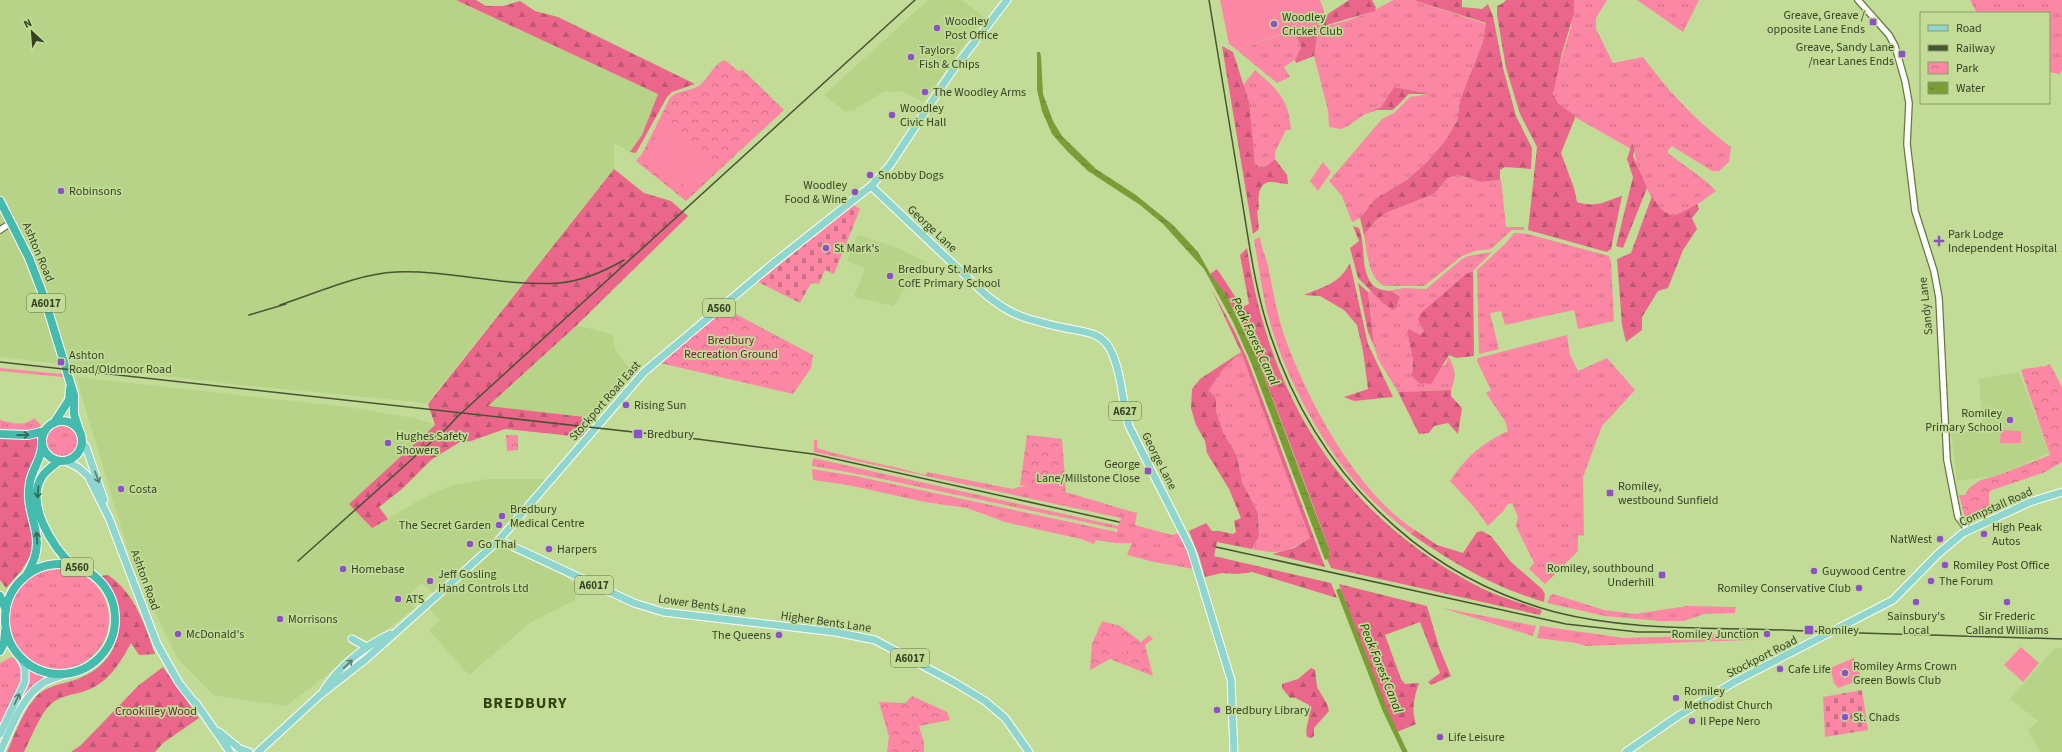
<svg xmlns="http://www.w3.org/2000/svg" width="2062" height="752" font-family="'Source Sans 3',sans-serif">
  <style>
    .built { fill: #b7d387 }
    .grass { fill: url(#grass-tufts) }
    .forest { fill: url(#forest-firs) }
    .cemetery { fill: url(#cemetery-stones) }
    .park { fill: url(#park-crowns) }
    .pitch { fill: #fb87a4 }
    .water { fill: url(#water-ripples) }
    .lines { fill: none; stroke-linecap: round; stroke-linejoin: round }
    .canal { stroke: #7c9c37; stroke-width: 5 }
    .minor-casing { stroke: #647b3a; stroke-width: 8 }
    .major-casing { stroke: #fff; stroke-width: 9 }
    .highway-casing { stroke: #fff; stroke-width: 10 }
    .minor { stroke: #fff; stroke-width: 5.5 }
    .major { stroke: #8fd6ce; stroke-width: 7 }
    .highway { stroke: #45bbae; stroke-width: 8 }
    .rail { stroke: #475432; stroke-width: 1.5 }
    .oneway { stroke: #3b664e }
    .oneway2 { stroke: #5a7d69 }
    .poi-dot { fill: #8d50c6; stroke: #c2dc97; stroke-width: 1.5 }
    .labels { text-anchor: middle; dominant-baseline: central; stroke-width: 3.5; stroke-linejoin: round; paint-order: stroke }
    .shield { fill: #c2dc97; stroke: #617047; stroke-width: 1 }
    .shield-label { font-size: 11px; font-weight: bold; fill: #374225 }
    .poi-label { font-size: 12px; fill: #374225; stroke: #c2dc97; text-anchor: start }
    .street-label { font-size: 12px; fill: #374225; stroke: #c2dc97 }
    .park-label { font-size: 12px; fill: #701d38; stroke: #c2dc97 }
    .water-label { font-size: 13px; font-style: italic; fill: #293902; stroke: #c2dc97 }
    .district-label { font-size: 16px; font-weight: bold; letter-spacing: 1px; fill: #32410f; stroke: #c2dc97 }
  </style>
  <defs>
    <pattern id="grass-tufts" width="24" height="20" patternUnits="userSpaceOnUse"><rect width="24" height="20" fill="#fb87a4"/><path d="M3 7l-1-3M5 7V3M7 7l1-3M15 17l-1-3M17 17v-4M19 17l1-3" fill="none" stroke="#cc7085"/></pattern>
    <pattern id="forest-firs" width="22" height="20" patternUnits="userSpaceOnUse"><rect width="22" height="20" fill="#eb668b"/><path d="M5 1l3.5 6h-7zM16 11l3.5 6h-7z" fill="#bf5671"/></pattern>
    <pattern id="cemetery-stones" width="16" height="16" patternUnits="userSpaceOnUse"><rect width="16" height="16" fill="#fb87a4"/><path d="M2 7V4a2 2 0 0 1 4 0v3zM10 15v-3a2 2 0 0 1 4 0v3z" fill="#cc7085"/></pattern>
    <pattern id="park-crowns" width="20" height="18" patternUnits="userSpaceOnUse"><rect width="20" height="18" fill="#fb87a4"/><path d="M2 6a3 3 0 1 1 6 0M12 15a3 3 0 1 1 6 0" fill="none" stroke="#cc7085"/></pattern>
    <pattern id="water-ripples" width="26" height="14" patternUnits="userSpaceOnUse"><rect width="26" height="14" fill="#7c9c37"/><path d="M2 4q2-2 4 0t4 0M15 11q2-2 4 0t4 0" fill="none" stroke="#66812e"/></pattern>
  </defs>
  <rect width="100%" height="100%" fill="#c2dc97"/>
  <!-- built -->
  <path class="built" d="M0,0H456L658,94L642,135L630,152L614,143V169L427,403L240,385L0,357Z
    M928,0H962L984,17L923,102L902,91L883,92L854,110L844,111L824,95Z
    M860,235L900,249L926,262L912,287L907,284L894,306L854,297L865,268L847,261L857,236Z
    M577,325L613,335L615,349L634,374L594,418L488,406Z
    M2019,372L2049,453L1996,476L1957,481L1951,433L1983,430L1979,379Z
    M76,377L347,407L413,418L435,424L349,504L372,528L421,499L453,485L487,479H546L496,540L555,569L578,586L575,600L531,622L469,675L429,630L440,620L429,608L439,599L422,583L406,597L415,608L286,706L213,695L178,659L134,570Z
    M2055,648H2062V752H2040L2028,730L2038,721L2010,699Z"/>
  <!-- grass -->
  <path class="grass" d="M1393,0H1413L1486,24L1483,42L1460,100L1457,121L1445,141L1427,162L1408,179L1375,199L1360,218L1352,222L1342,196L1329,181L1382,119L1394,113L1410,97L1428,94L1394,87L1381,107L1365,114L1348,126L1341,129L1329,127L1328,110L1314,56L1319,25C1339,27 1377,10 1393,0Z
    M1574,0H1607L1596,18V29L1613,63L1643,57C1670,93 1695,120 1731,147L1729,162L1719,171H1712L1672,146L1668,150V153L1707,182L1716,191C1704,199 1688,214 1673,214C1668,214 1664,213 1661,210C1651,201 1632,161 1635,149L1632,145L1631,149L1575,117L1554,99V83L1571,27Z
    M1637,0H1699L1683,32Z
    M1970,0H2062V69L2060,74L2049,72V13H1977Z
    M1294,30L1301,47L1295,60L1284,67L1290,77L1277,83L1237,50Z
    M1255,70C1278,90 1289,99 1291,130H1286L1275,152V159L1266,166L1259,167L1255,164L1243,85Z
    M1459,175L1481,182L1501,180L1506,227H1524V230H1512L1491,249L1475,251L1462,256L1424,286H1384C1368,278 1367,251 1364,235L1376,220L1388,212L1434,194L1448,178Z
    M1514,233L1528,234L1609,256L1611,261L1614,321L1578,329L1574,310L1505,325L1501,311L1490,313L1499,349L1479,354L1477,270L1506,243Z
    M1260,237C1261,247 1266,257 1268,266C1273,290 1277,315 1285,338C1308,401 1357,493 1415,530L1411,534C1395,521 1379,508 1365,493C1321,446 1279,367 1265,303C1261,283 1258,261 1254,240Z
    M1492,252L1473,271L1466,274L1420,325L1424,331L1420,336L1407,332L1413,360L1412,376L1445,365L1449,357C1455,369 1457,376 1451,390L1398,392L1378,359L1374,346L1368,292L1371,291L1396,308L1400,297L1397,293L1386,291L1404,288L1426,289L1462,259L1468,256Z
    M1567,335L1570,355L1578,371L1607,358L1635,390L1602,426L1583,477L1584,536L1578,535V551L1545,584L1529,569L1534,563L1516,526L1518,517L1512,503L1508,504L1503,511L1488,526L1474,507L1450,481C1467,456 1481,444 1508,431L1505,421L1486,393L1491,390L1477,361L1478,358Z
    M1241,352L1310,538C1287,552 1279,555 1252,549L1259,536L1258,513L1242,482L1237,456L1223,432L1216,411V399L1209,390L1220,371Z
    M0,368L62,374L63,377L0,371Z
    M34,418L41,425C33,437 13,432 0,431V420C12,423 25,427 34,418Z
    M46 442a16 16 0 1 1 32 0a16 16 0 1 1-32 0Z
    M814,440H817V448C853,459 889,465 926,475L927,472L1013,489C1036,477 1110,507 1137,513L1135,525L1172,535L1179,533L1194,569L1154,562L1127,555L1132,543H1115L1096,540L1094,544L1081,539L1005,522L967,508L925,502L848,485L813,480L812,469L855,476L1117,532L1118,529L853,473L812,466L813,458L1118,526L1121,518L814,452Z
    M9 619a50 50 0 1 1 100 0a50 50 0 1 1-100 0Z
    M1553,594L1604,610L1635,614L1687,606L1736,607L1735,613L1704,614L1684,621H1660L1605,616L1547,603L1550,596Z
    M1442,608L1536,626L1533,636Z
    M1540,626L1624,638L1691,636L1759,631L1758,639L1750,640L1585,646L1576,643L1537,638Z
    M11,657L14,658C17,662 20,666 22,671C25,686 7,715 0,729V663Z
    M28,669L46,677C21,690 12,720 0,744V741L28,684Z"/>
  <!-- forest -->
  <path class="forest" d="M456,0H476L486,6H503L520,1L535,11L558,17L695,84L672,92L667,97L636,153L630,152L642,135L658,94Z
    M1349,0H1372L1376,7L1375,11L1323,26L1325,16Z
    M1413,0H1462V7L1482,9L1488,4L1493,16L1503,68L1516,116L1532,148L1531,169L1505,167L1500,170V180L1481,182L1459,175L1448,178L1434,194L1388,212L1376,220L1364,235L1360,218L1375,199L1408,179L1427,162L1445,141L1457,121L1460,100L1483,42L1486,23Z
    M1506,0H1574V13L1562,53L1553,94L1558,103L1574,115L1575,118L1561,153L1574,188L1577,202C1597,208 1603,202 1622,196L1611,249L1607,252L1528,230L1537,147L1520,114L1506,68L1497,15V6L1503,3Z
    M1319,25L1314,56L1296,63L1295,60L1301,47L1294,30Z
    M1222,46L1233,52L1249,102L1255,164L1259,167L1266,166L1275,159L1287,175L1288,184C1282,184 1277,182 1272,182C1257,181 1258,200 1259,209L1257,211L1259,229L1253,234Z
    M1394,87L1429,94H1409L1393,110H1377L1365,114L1381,107Z
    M1632,144L1635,149L1633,156L1647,188L1623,248L1616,246L1633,177L1627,159Z
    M614,169L644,193L671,201L688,216L577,325L488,406L594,418L582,437L505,429L471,441L460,442L431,460L402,489L379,507L388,519L372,528L349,504L435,425L428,404Z
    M1652,196C1666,220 1674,218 1697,204L1699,209L1692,218L1697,229L1683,250L1668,288L1658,291L1642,317V330L1626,342L1622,325L1617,259L1631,253Z
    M1353,226L1359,228C1366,245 1360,269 1372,284C1379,293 1393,288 1400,297L1396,308L1393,310L1383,303L1358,278L1350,248L1359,241Z
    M1247,248C1269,397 1341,514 1477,586C1497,596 1520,603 1542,610L1540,615L1331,568L1327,559L1330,558L1329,549C1313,504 1296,460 1279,415C1260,366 1243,315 1210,274L1217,269L1242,307L1249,304L1240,255Z
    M1350,263L1368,344L1393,397L1354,401L1344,397L1368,389L1363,351L1357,325L1344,310L1320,296L1304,295C1325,286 1339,284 1350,263Z
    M1473,271L1474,356L1456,358L1449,355L1431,384L1419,383L1412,376L1413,360L1407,332L1409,329L1420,335L1424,331L1420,325L1418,319L1421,313L1466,274Z
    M1358,283L1368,292L1374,346L1368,332Z
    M1211,288L1235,332L1248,361L1325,567L1272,554L1294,548L1310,538L1241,352L1221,371L1209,390L1216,399V411L1223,432L1237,456L1242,482L1258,513L1259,536L1252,549L1217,542L1214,556L1331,583L1337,598L1252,572L1238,574L1222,573L1205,577L1199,556L1189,531L1206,523L1212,531H1219L1233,534L1236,532L1234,521L1241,518L1229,489L1207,453L1205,441L1196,425L1191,408L1192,389L1200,379L1241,352Z
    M1451,390V396L1462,408L1458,434L1448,423L1434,426L1429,433L1419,434L1398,392Z
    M0,437L18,439L37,437V454L25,483L26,496L33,542L31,559L29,558L21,571L6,588L0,580Z
    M1415,530L1437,545L1463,553L1477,532L1482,531L1491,536L1511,562L1542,589L1545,594L1544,602C1492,586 1456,565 1411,534Z
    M108,575C136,595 144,623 155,654L139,655L131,643C119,665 107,685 82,692C71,695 60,696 51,704C40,714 31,738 24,752H7C15,734 22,713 35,698C43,688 56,685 68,682C95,675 115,658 119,629C121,608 114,592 100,576Z
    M1339,584L1427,606L1439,647L1451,676L1431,685L1428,682L1440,673L1420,622L1385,635L1401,679L1405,684L1419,683C1414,697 1411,710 1416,724L1397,732L1386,709Z
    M163,667L199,718L163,743L155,752H71L81,745L139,685Z
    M1311,668L1315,670L1317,687L1327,704L1329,711L1314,728V736L1311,738L1307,737C1304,726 1312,717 1309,705L1296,698H1290L1282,688V684L1298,679Z"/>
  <!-- cemetery -->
  <path class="cemetery" d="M854,205L860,209L834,274L825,270L819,284L811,283L800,303L758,282Z
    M1862,690L1868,730L1825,737L1823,697Z"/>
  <!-- park -->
  <path class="park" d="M725,60L738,71L743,70L784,110L686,201L636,161L642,154L670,98C678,89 693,92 701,84C711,75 713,64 725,60Z
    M726,309L813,355L811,368L793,394L660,363Z
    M2050,364L2062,387V462L2043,473L1992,490L1989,493V503L1993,510L1997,511L1970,522L1965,518L1959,495H1965L1969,488L1981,480L1996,476L2050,455L2021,370C2028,367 2035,369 2042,366L2044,367Z
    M506,435H518V450L507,451Z
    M1027,435L1062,439L1066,492L1020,485Z
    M1102,621L1120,626L1141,642L1149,635L1153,639L1145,645L1153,676L1110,659L1090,670L1092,644Z
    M912,696L947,712L950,720L919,726L924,742V752H887L889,737L879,702L905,703Z"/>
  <!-- pitch -->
  <path class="pitch" d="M1220,0H1320L1324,11L1325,23L1290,31L1237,50L1229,44Z
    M666,125L714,160L691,190L644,155Z
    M1323,162L1331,172L1318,191L1310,181Z
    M717,322L733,341L725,348L709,329Z
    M771,376L792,381L791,386C783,384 778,388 769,386Z
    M2001,430L2021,431V443H2000Z
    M1107,639L1128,643L1126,653L1105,649Z
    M2021,647L2039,663L2023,682L2004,665Z
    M1854,658L1861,677L1860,680L1838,688L1834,683L1830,668Z"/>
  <!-- water -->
  <path class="water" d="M1037,52H1040L1041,56L1043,94L1053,121L1062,136L1096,169L1136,195L1173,225L1198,252L1211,275L1225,293L1257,358L1329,549L1330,558L1325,560L1252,365L1233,322L1209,278L1204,269L1163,224L1140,205L1088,171L1067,151L1052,134L1042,111L1037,90Z"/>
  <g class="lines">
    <!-- canal -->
    <path class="canal" d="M1339,591L1385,710L1405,752"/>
    <!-- minor casing -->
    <g class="minor-casing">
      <path id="minor" d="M1858,0L1889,35L1895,46L1905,81L1909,103L1907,144L1915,211L1934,271L1939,298L1947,460L1958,517L1968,530
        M0,230L12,222"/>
    </g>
    <!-- major casing -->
    <g class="major-casing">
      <path id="major" d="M871,186L986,295C1000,306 1012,314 1029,319C1040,322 1053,326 1065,328C1083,332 1102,331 1111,351C1122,374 1122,402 1129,426L1191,549L1231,680L1234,752
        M83,443L86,447L104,500
        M66,461L79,468L88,476L109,518L157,644L179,683L198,707
        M499,540L634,603L663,612L835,632L875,640L957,684L985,701L1005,718L1029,752
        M352,639L367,647
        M324,690C338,667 365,646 390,634
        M196,703L230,752
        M219,732L240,749L249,752
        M0,734L25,682V668L20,657
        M0,752C11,729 21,698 42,684C51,678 62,676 71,673
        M258,752L320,695L366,659L499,540L644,372L775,262L871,186L890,165L950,74L1007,0
        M1626,752L1678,716L1734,682L1893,600L1938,554L1963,533L2030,502L2062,492"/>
    </g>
    <!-- highway casing -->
    <g class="highway-casing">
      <path id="highway" d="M0,201L29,258L44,297L74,395V414L79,430
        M42 441a20 20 0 1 1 40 0a20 20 0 1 1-40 0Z
        M54,423L69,400L70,388
        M0,434L28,435L45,431
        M59,461C54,465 47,470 43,475C24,502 52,547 72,565
        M5 619a55 55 0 1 1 110 0a55 55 0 1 1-110 0Z
        M27,574C51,535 23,518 30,482C32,469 42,459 42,445
        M0,596L6,610
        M0,651L4,643L5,631"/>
    </g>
    <!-- minor -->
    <use href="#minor" class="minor"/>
    <!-- major -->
    <use href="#major" class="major"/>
    <!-- highway -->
    <use href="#highway" class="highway"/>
    <!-- rail -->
    <path class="rail" d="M1209,0C1220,65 1230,129 1241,194C1249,242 1255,291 1271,337C1316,471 1417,575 1555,612C1629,631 1707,627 1783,630C1876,634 1969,636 2062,639
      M280,305C317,293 357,274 396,272C451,270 505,287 559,283C582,281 605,271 624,260
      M249,315L286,304
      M0,362L697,439L813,454L1119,522
      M1216,547L1566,624L1638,632H1685
      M298,561L448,427L457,417L915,0"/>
  </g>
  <!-- one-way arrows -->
  <defs><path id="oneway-shaft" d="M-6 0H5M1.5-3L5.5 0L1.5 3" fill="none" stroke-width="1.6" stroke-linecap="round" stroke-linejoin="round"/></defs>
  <g class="oneway">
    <use href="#oneway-shaft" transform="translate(23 435) rotate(-1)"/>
    <use href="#oneway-shaft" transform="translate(38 492) rotate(95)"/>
    <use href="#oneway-shaft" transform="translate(37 538) rotate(-93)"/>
  </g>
  <g class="oneway2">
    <use href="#oneway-shaft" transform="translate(97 477) rotate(70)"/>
    <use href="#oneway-shaft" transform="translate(348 664) rotate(-43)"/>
    <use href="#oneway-shaft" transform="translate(17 699) rotate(-65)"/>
  </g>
  <!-- markers -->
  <g class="poi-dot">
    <rect x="1869" y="18" width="8" height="8" rx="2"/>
    <circle cx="1274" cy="24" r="4"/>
    <circle cx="937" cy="28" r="4"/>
    <rect x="1898" y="50" width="8" height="8" rx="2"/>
    <circle cx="911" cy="57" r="4"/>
    <circle cx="925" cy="92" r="4"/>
    <circle cx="892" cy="115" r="4"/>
    <circle cx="870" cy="175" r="4"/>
    <circle cx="61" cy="191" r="4"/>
    <circle cx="855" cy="192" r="4"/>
    <path d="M1937 235h4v4h4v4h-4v4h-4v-4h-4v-4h4z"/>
    <circle cx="826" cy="248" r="4"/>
    <circle cx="890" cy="276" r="4"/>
    <rect x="57" y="358" width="8" height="8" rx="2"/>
    <circle cx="626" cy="405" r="4"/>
    <circle cx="2010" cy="420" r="4"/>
    <rect x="633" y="429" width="10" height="10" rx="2"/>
    <circle cx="388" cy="443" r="4"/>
    <rect x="1144" y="467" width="8" height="8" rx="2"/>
    <circle cx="121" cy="489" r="4"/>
    <rect x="1606" y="489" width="8" height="8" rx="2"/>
    <circle cx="502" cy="516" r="4"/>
    <circle cx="499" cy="525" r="4"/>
    <circle cx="1984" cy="534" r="4"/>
    <circle cx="1940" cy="539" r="4"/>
    <circle cx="470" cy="544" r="4"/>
    <circle cx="549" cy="549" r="4"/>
    <circle cx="1945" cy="565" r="4"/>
    <circle cx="343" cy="569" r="4"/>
    <circle cx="1814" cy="571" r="4"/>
    <rect x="1658" y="571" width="8" height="8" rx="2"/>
    <circle cx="430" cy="581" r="4"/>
    <circle cx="1931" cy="581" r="4"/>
    <circle cx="1859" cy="588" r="4"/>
    <circle cx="398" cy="599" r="4"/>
    <circle cx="1916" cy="602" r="4"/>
    <circle cx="2007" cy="602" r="4"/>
    <circle cx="280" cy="619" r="4"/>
    <rect x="1804" y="625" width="10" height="10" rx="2"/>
    <circle cx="178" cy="634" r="4"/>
    <circle cx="1767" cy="634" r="4"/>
    <circle cx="779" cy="635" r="4"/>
    <circle cx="1780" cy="669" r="4"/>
    <circle cx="1845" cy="673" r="4"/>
    <circle cx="1676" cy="698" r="4"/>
    <circle cx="1217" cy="710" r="4"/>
    <circle cx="1845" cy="717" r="4"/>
    <circle cx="1692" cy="721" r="4"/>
    <circle cx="1440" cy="737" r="4"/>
  </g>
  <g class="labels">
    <!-- shield labels -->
    <g class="shield">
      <rect x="27" y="294" width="38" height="18" rx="3"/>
      <rect x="703" y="299" width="32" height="18" rx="3"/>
      <rect x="1109" y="402" width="32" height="18" rx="3"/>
      <rect x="61" y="558" width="32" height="18" rx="3"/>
      <rect x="575" y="576" width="38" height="18" rx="3"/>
      <rect x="891" y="649" width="38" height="18" rx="3"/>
    </g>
    <g class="shield-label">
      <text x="46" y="303">A6017</text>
      <text x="719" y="308">A560</text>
      <text x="1125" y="411">A627</text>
      <text x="77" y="567">A560</text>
      <text x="594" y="585">A6017</text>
      <text x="910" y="658">A6017</text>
    </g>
    <!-- poi labels -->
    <g class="poi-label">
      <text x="1865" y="15" text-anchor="end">Greave, Greave /<tspan x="1865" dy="14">opposite Lane Ends</tspan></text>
      <text x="1282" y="17">Woodley<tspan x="1282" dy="14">Cricket Club</tspan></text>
      <text x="945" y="21">Woodley<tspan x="945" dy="14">Post Office</tspan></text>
      <text x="1894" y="47" text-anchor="end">Greave, Sandy Lane<tspan x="1894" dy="14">/near Lanes Ends</tspan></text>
      <text x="919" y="50">Taylors<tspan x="919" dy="14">Fish &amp; Chips</tspan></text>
      <text x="933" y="92">The Woodley Arms</text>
      <text x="900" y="108">Woodley<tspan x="900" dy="14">Civic Hall</tspan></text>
      <text x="878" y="175">Snobby Dogs</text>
      <text x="847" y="185" text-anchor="end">Woodley<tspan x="847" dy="14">Food &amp; Wine</tspan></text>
      <text x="69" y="191">Robinsons</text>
      <text x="1948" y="234">Park Lodge<tspan x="1948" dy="14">Independent Hospital</tspan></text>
      <text x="834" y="248">St Mark's</text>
      <text x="898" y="269">Bredbury St. Marks<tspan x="898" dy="14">CofE Primary School</tspan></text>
      <text x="69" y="355">Ashton<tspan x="69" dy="14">Road/Oldmoor Road</tspan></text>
      <text x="634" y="405">Rising Sun</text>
      <text x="2002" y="413" text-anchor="end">Romiley<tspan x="2002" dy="14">Primary School</tspan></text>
      <text x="647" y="434">Bredbury</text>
      <text x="396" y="436">Hughes Safety<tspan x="396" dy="14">Showers</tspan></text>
      <text x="1140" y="464" text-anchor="end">George<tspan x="1140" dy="14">Lane/Millstone Close</tspan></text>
      <text x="1618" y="486">Romiley,<tspan x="1618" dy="14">westbound Sunfield</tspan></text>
      <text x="129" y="489">Costa</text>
      <text x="510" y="509">Bredbury<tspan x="510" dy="14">Medical Centre</tspan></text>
      <text x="491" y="525" text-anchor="end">The Secret Garden</text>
      <text x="1992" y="527">High Peak<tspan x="1992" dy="14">Autos</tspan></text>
      <text x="1932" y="539" text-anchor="end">NatWest</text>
      <text x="478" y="544">Go Thai</text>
      <text x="557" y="549">Harpers</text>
      <text x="1953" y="565">Romiley Post Office</text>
      <text x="1654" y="568" text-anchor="end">Romiley, southbound<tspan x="1654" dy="14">Underhill</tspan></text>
      <text x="351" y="569">Homebase</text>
      <text x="1822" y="571">Guywood Centre</text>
      <text x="438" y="574">Jeff Gosling<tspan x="438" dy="14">Hand Controls Ltd</tspan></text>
      <text x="1939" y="581">The Forum</text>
      <text x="1851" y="588" text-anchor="end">Romiley Conservative Club</text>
      <text x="406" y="599">ATS</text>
      <text x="1916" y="616" text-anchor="middle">Sainsbury's<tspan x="1916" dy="14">Local</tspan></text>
      <text x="2007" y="616" text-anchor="middle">Sir Frederic<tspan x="2007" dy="14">Calland Williams</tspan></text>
      <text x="288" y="619">Morrisons</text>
      <text x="1818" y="630">Romiley</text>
      <text x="186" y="634">McDonald's</text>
      <text x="1759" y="634" text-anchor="end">Romiley Junction</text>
      <text x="771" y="635" text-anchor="end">The Queens</text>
      <text x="1853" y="666">Romiley Arms Crown<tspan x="1853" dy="14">Green Bowls Club</tspan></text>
      <text x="1788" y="669">Cafe Life</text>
      <text x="1684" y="691">Romiley<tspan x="1684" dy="14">Methodist Church</tspan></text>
      <text x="1225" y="710">Bredbury Library</text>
      <text x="1853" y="717">St. Chads</text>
      <text x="1700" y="721">Il Pepe Nero</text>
      <text x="1448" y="737">Life Leisure</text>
    </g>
    <!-- street labels -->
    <g class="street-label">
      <text transform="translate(932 229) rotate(43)">George Lane</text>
      <text transform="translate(38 252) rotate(67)">Ashton Road</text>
      <text transform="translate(1926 306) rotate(-96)">Sandy Lane</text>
      <text transform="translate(605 401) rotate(-49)">Stockport Road East</text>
      <text transform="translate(1159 461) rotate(63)">George Lane</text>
      <text transform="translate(1996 507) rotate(-24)">Compstall Road</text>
      <text transform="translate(145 580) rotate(70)">Ashton Road</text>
      <text transform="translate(702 605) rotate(8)">Lower Bents Lane</text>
      <text transform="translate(826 622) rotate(8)">Higher Bents Lane</text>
      <text transform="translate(1762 657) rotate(-27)">Stockport Road</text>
    </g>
    <!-- park labels -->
    <g class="park-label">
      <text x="731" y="340">Bredbury<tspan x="731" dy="14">Recreation Ground</tspan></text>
      <text x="156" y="711">Crookilley Wood</text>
    </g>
    <!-- water labels -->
    <g class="water-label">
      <text transform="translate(1255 341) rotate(65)">Peak Forest Canal</text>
      <text transform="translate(1381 668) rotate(68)">Peak Forest Canal</text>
    </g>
    <!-- district labels -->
    <g class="district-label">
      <text x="525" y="703">BREDBURY</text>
    </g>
  </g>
  <!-- legend -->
  <rect x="1920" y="12" width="130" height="92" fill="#c2dc97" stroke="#8a9e69"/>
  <rect x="1928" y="25" width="20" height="6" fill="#8fd6ce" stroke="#8a9e69"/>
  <text x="1956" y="32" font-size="12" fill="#374225">Road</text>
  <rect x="1928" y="45" width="20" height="6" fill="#475432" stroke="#8a9e69"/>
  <text x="1956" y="52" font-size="12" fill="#374225">Railway</text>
  <rect x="1928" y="62" width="20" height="12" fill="url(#park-crowns)" stroke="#8a9e69"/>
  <text x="1956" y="72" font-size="12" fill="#374225">Park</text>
  <rect x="1928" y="82" width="20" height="12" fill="url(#water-ripples)" stroke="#8a9e69"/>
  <text x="1956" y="92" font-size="12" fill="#374225">Water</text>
  <!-- north arrow -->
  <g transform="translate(32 32) rotate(334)" stroke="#c2dc97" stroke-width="3" paint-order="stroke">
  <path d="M0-3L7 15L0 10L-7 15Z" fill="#374225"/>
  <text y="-6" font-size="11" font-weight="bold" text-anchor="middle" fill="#374225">N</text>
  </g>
</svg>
